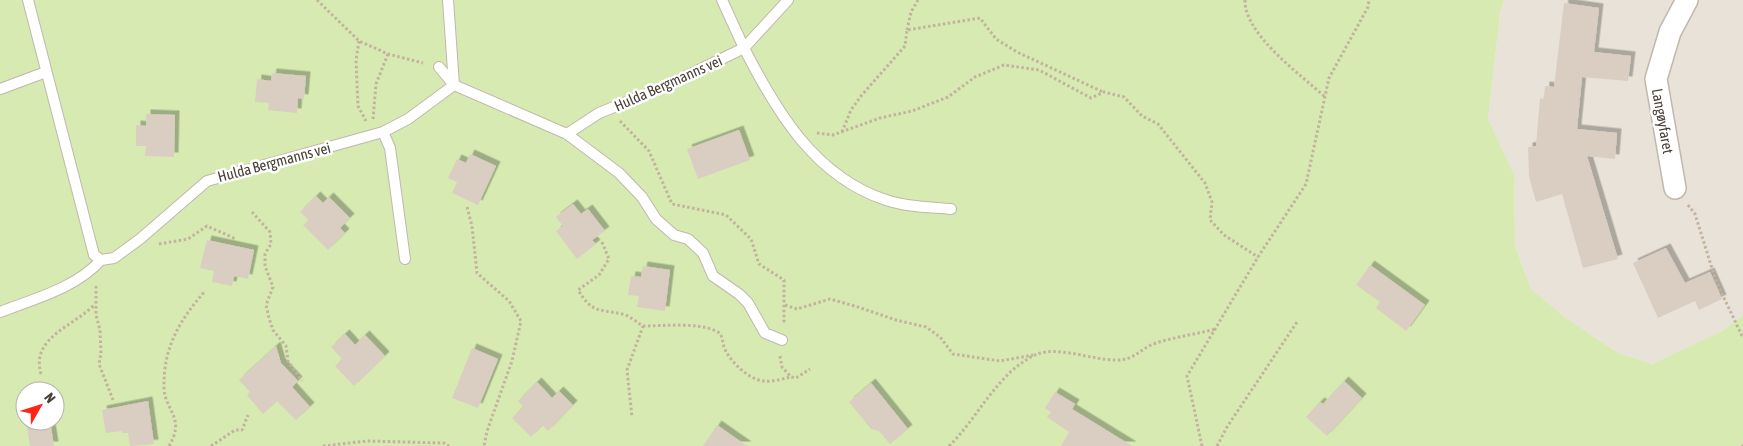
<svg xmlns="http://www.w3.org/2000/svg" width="1743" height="446" font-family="'Asap Condensed',sans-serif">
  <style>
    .residential { fill: #e9e2d8 }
    .green { fill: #d6eab2; fill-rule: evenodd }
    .building { fill: #dacec2; filter: url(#shadow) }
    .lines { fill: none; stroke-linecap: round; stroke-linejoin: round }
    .service-casing { stroke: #c1b8ac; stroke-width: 12 }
    .minor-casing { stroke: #c1b8ac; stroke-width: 24 }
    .path { stroke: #c3b29d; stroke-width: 3; stroke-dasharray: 2.5 2.5; stroke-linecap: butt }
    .service { stroke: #fff; stroke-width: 10 }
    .minor { stroke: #fff; stroke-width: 21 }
    .labels { text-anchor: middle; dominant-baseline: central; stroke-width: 5; stroke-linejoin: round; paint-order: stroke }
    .street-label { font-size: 15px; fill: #4a4138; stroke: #fff }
  </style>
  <defs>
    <filter id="shadow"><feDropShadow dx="4.5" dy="-4.5" stdDeviation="0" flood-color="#0004"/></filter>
  </defs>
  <rect width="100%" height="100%" fill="#f5f1ea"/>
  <!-- residential -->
  <path class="residential" d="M1504,0H1743V315L1724,330L1652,364L1618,353L1563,317L1531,289L1515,246L1514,174L1488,119L1500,14Z"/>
  <!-- green -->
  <path class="green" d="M0,0H1504L1500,14L1488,119L1514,174L1515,246L1531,289L1564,317L1618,353L1652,364L1724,330L1743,315V446H0ZM25,391H55V421H25Z"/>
  <!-- building -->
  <path class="building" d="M1564,3L1599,8L1594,52L1631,56L1628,81L1582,77L1577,129L1617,133L1615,159L1587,156L1618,259L1583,268L1562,194L1536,202L1529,176L1528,147L1536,146L1540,98L1544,99L1545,86L1554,87Z
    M272,73L306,76L304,99L298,98L297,113L268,110L269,103L255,102L257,79L271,81Z
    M146,114L175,115L174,157L145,156L146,146H136V125L146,126Z
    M739,130L750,160L698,179L687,149Z
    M470,154L496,166L478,205L452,193L457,182L448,178L457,159L466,163Z
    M316,196L323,203L329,197L350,218L340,228L345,233L328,250L303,225L309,220L300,212Z
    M573,204L581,214L588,209L605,231L592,240L596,244L577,259L556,231L563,226L556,217Z
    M207,240L254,250L248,279L234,276L232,286L212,282L214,271L200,268Z
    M1666,248L1685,283L1710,272L1722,299L1699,310L1695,301L1658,318L1633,263Z
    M1370,265L1425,305L1406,331L1376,308L1380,302L1356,285Z
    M643,266L670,270L665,311L637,307L639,296L628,295L631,276L641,277Z
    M345,334L355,345L365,335L385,356L354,386L335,366L342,359L331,347Z
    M276,346L281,363L298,381L292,387L310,407L296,420L277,401L263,414L247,395L250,392L239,380Z
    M472,348L498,359L478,408L452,398Z
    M1344,381L1362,398L1327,436L1306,417L1320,402L1323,404Z
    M537,382L552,398L559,391L573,405L548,431L542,425L531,437L512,418L523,407L518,401Z
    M871,383L908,429L890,444L879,431L871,429L849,402Z
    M1055,392L1075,404L1072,409L1132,446H1061L1069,432L1047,417L1051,412L1045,408Z
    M148,401L154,444L130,446L128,433H122V431L106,433L102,410Z
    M26,421H50L54,446H30Z
    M717,425L747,446H703Z"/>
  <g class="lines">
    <!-- service casing -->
    <g class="service-casing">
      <path id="service" d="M28,0L94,255L101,260L114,258L140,239L207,181L383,132L408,119L454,85L448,0
        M722,0L744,48L788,0
        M439,67L454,85L567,134L599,113L666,86L744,48C776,111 815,177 886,200C907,207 929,207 951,209
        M0,89L46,72
        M383,132L390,148L405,259
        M567,134L619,173L642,197L656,219L674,235L688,239L703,253L713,276L739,294L748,303L765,333L782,340
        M0,312C34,299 76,288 101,260"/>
    </g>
    <!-- minor casing -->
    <g class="minor-casing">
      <path id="minor" d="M1675,188L1656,79L1670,32L1687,0"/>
    </g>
    <!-- path -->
    <path class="path" d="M317,0L359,41L388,54L423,63
      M1245,0C1244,34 1300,74 1325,97
      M907,30L911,12L918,0
      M359,41L356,60L358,106L366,121
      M373,119L376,84L388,54
      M620,121L649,151L672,204L726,215L751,239L759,264L784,280V323
      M842,132L851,110L861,96L905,46L907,30L980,18L996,39L1017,52L1103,92
      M817,133L833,135L880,118L912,111L948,97L975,77L1004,65L1039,70L1091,98L1104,92L1124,97L1142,116L1158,124L1205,183L1212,202L1210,220L1224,235L1258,257
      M1688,205L1695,214L1716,281L1743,338
      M467,207L472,226L477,273L509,301L521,321L512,361L487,431L484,446
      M252,212L270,232L271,244L265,254V266L273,287L266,305L269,318L273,330L286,346L288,361L302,381
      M602,242L609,259L599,275L578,290C592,313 598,309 622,314C629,315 636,322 643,326L627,370L632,417
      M159,244L188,239L207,226L236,239
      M96,286V315L100,330L101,353L99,364L113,400
      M785,305L797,309L830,299L858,307L896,320L926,327L940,337L953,354L1000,361L1033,355
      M643,326C664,326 696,322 716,331C723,334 722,341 724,347C729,361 749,380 764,381C772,382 782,379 791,377
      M780,356L782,367L791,377L796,378L810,369
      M41,374C30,337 75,326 95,304
      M169,446C186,418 165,411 164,388C163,347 180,320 205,291
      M211,446L235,430H242L248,415
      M323,446L367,441L444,443L449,446
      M949,446C978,418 997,373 1035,355C1057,345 1091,360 1115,360C1134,361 1139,349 1156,343C1175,337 1196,334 1216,329
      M1202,446L1187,376L1258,257L1306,184L1329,78L1368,7L1369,0
      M1217,446L1227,427L1297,322
      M1742,446L1743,445"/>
    <!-- service -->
    <use href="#service" class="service"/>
    <!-- minor -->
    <use href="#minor" class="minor"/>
  </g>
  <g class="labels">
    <!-- street labels -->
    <g class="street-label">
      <text transform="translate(668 83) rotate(-24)">Hulda Bergmanns vei</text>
      <text transform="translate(1663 121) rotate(80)">Langøyfaret</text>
      <text transform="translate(274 162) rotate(-15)">Hulda Bergmanns vei</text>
    </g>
  </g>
  <!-- north arrow -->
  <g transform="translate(40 406) rotate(51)"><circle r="24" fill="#ffffff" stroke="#b7b3af"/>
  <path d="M0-4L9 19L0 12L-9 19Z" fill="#fe2418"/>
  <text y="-8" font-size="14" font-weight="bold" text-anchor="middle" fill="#4a4138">N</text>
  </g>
</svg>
